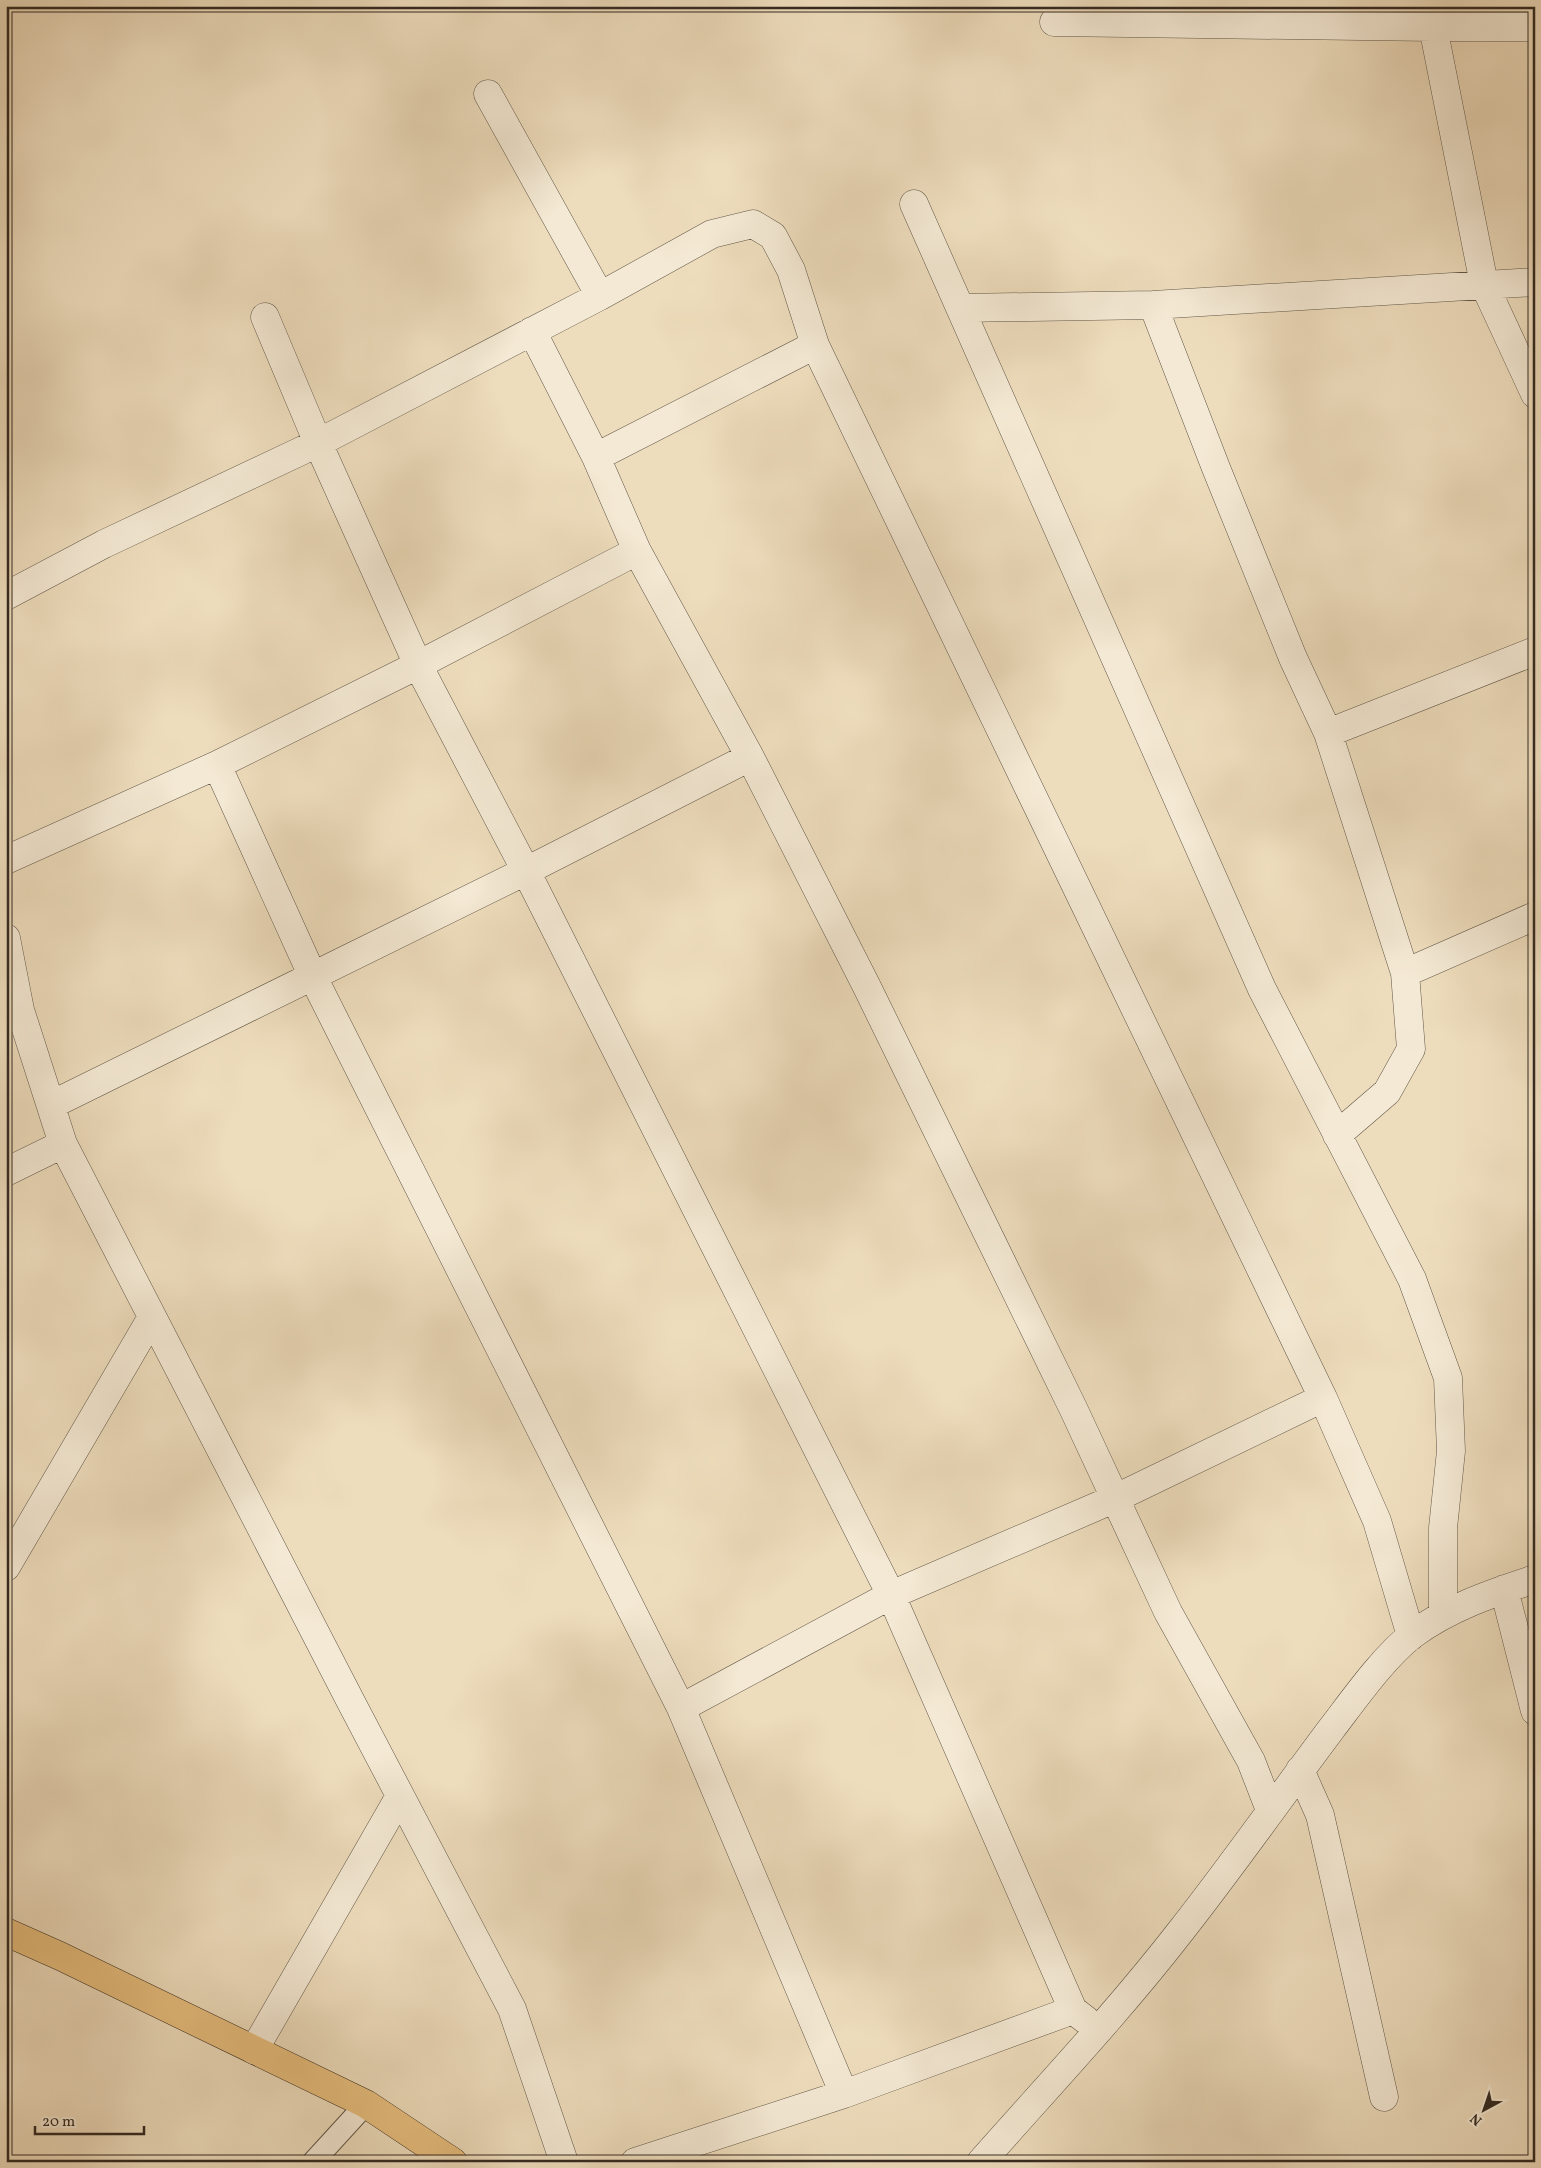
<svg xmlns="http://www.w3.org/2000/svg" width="1541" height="2168" font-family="Vollkorn,serif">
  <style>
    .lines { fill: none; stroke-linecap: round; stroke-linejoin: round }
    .service-casing { stroke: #625849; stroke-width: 23 }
    .minor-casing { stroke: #625849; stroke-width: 29 }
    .primary-casing { stroke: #342b22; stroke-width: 29 }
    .service { stroke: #f4e9d4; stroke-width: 21 }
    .minor { stroke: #f4e9d4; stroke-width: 28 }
    .primary { stroke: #e7be7e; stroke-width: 28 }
    .rail-casing { stroke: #342b22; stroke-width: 5.5 }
    .rail { stroke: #f4e9d4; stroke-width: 4; stroke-dasharray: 11; stroke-linecap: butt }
  </style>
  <rect width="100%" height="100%" fill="#eeddbd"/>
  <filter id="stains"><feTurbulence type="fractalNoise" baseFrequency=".004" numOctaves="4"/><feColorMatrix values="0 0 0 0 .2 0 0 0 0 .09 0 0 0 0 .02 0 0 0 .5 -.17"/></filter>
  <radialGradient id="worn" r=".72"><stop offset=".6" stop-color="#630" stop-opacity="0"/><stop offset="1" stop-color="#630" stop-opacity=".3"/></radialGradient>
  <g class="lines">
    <!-- service casing -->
    <g class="service-casing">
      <path id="service" d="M313,2162L366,2104"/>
    </g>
    <!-- minor casing -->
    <g class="minor-casing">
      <path id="minor" d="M1054,22L1433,27L1484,284L1535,394
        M1433,27H1535
        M488,94L600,296
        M914,204L1262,989L1412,1279L1448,1378L1451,1451L1443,1528V1614
        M1153,305L1216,468L1293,658L1328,733L1405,973L1411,1049L1387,1092L1337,1135
        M961,308L1153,305L1535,282
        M265,317L318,443L418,665L526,871L891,1595L1073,2010
        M532,331L596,457L637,551L750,757L867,987L1073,1408L1168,1612L1251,1761L1270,1810
        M596,457L815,345
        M6,596L104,544L318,443L600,296L712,234L753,224L773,236L791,270L815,345L1323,1398L1377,1521L1411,1636
        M1328,733L1535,651
        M217,765L313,977L681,1708L844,2094
        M6,860L217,765L418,665L637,551
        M6,938L20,1010L63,1144L351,1702L512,2009L564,2162
        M1405,973L1535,916
        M51,1105L526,871L750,757
        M6,1172L63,1144
        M6,1567L152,1317
        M1504,1589L1535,1711
        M681,1708L891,1595L1114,1499L1323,1398
        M1300,1770L1320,1815L1384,2097
        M254,2050L400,1796
        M635,2162L844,2094L1073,2010L1086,2020
        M981,2162C1048,2086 1118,2012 1180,1932C1232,1866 1281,1796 1332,1728C1355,1698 1383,1658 1412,1635C1448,1608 1492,1593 1535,1579"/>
    </g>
    <!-- primary casing -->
    <g class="primary-casing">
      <path id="primary" d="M6,1932L60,1956L366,2104L453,2162"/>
    </g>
    <!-- service -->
    <use href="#service" class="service"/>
    <!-- minor -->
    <use href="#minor" class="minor"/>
    <!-- primary -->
    <use href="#primary" class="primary"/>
    <!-- rail casing -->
    <g class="rail-casing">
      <path id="rail" d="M6,10L19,6"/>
    </g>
    <!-- rail -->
    <use href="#rail" class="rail"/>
  </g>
  <!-- margin -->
  <rect width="1541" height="2168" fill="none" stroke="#eeddbd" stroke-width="25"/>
  <rect x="8" y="8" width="1526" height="2153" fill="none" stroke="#342b22" stroke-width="2.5"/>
  <rect x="12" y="12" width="1516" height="2143" fill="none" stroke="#342b22"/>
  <!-- north arrow -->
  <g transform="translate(1484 2110) rotate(220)" stroke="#f4e9d4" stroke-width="4" paint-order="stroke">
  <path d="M0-4L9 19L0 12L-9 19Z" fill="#342b22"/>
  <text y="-8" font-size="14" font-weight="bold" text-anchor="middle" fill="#342b22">N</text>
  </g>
  <!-- scale -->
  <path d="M35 2126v8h109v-8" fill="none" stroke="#342b22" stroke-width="2.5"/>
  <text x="42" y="2126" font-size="15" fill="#342b22" stroke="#f4e9d4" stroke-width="4" paint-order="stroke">20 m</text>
  <rect width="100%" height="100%" filter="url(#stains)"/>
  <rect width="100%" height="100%" fill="url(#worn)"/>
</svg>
